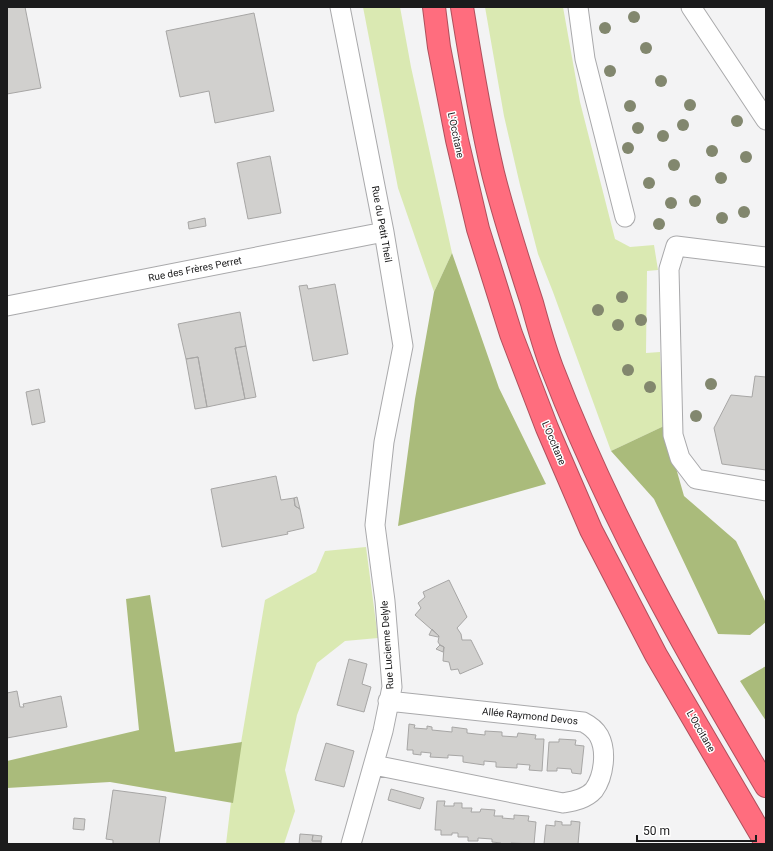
<svg xmlns="http://www.w3.org/2000/svg" width="773" height="851" font-family="Roboto,sans-serif">
  <style>
    .green { fill: #dae9b2 }
    .forest { fill: #aabb7b }
    .building { fill: #d1d0ce; stroke: #a7a6a5 }
    .lines { fill: none; stroke-linecap: round; stroke-linejoin: round }
    .minor-casing { stroke: #a9a9ab; stroke-width: 21 }
    .highway-casing { stroke: #af505c; stroke-width: 24 }
    .minor { stroke: #fff; stroke-width: 19 }
    .highway { stroke: #ff6d7e; stroke-width: 22 }
    .tree { fill: #82876e }
    .labels { text-anchor: middle; dominant-baseline: central; stroke-width: 3; stroke-linejoin: round; paint-order: stroke }
    .street-label { font-size: 10px; fill: #1b1b1c; stroke: #fff }
  </style>
  <rect width="100%" height="100%" fill="#f3f3f4"/>
  <!-- green -->
  <path class="green" d="M363,7H400L411,67L452,253L434,292L398,188Z
    M485,7H563L580,102L615,239L630,247L654,245L658,270L647,271L646,353L660,352L664,426L611,451L553,292L538,254L520,185L504,116Z
    M366,547L378,638L345,641L317,663L297,715L285,770L295,811L284,844H226L231,802L265,600L316,572L325,551Z"/>
  <!-- forest -->
  <path class="forest" d="M452,253L499,388L546,484L398,526L415,399L434,292Z
    M664,426L684,496L736,541L766,603V622L750,635L718,634L654,499L611,451Z
    M150,595L175,752L242,742L233,803L110,782L7,788V761L139,730L126,599Z
    M766,666V721L740,681Z"/>
  <!-- building -->
  <path class="building" d="M7,7H25L41,88L7,94Z
    M254,13L274,111L215,123L209,91L180,97L166,31Z
    M270,156L281,213L248,219L237,163Z
    M205,218L206,226L189,229L188,222Z
    M335,284L348,354L313,361L299,286L307,285L308,289Z
    M240,312L246,346L235,348L245,399L207,407L198,357L186,359L178,324Z
    M246,346L256,397L245,399L235,348Z
    M198,357L207,407L195,409L186,359Z
    M755,376L766,377V470L722,464L714,428L731,395L752,397Z
    M39,389L45,422L32,425L26,392Z
    M276,476L281,500L294,498L295,506L300,509L304,528L287,532L288,534L222,547L211,489Z
    M297,497L300,509L295,506L294,498Z
    M449,580L467,617L457,628L461,634L462,640H471L483,664L460,674L458,669L451,670L449,662L443,661L444,647L440,645L438,642L439,636L415,615L421,608L418,603L425,597L423,592Z
    M432,629L439,636L438,637L429,635Z
    M440,645L444,647L443,652L436,649Z
    M349,659L367,664L362,684L371,687L364,712L337,705Z
    M17,691L20,707H24L23,704L61,696L67,727L7,738V693Z
    M409,724L415,725L414,728L427,729V726L432,727V730L452,732V727L467,729V733L485,735V731L502,732V736L517,737L518,733L536,735L535,739H544L542,771L529,770L530,765L517,764V768L496,767V762L484,761V765L463,762V756L448,755V758L430,757L431,753L421,752V755L413,754V750H407Z
    M559,739L576,740L575,745L584,746L581,774L572,773L571,769L557,768V771H547L549,742H559Z
    M326,743L354,751L344,787L315,780Z
    M391,789L424,798L420,809L388,800Z
    M113,790L166,797L159,844H113V840L106,839Z
    M437,801H445L444,806H454V803H462V808H472L471,812H480L481,809L495,810L494,816H503L502,818L514,819V815L529,816L528,821L536,822L534,844L511,843V844H501V843L492,842V839L478,838V841H468V837H458V833H452V835H441V830H435Z
    M74,818L85,819L84,830L73,829Z
    M555,821L562,822V825H571V821L580,822L578,844H544L546,825L555,826Z
    M300,834L313,835L312,841H321V844H299Z
    M313,835L322,836L321,841H312Z"/>
  <g class="lines">
    <!-- minor casing -->
    <g class="minor-casing">
      <path id="minor" d="M340,7L384,232L403,346L384,442L375,525L385,601L392,687L383,731L351,844
        M578,7L585,59L625,217
        M691,7L766,120
        M766,257L676,246L669,269L673,435L680,458L696,479L766,491
        M7,306L384,232
        M374,765L563,803C574,801 586,799 594,790C604,776 607,751 599,736C595,729 589,725 583,722L388,701"/>
    </g>
    <!-- highway casing -->
    <g class="highway-casing">
      <path id="highway" d="M434,7L439,47L457,140L478,229L511,334L547,428L591,530L656,655L766,843
        M462,7C471,63 480,118 493,173C504,217 518,260 532,303C538,325 544,347 552,368C608,514 686,652 766,786"/>
    </g>
    <!-- minor -->
    <use href="#minor" class="minor"/>
    <!-- highway -->
    <use href="#highway" class="highway"/>
  </g>
  <!-- trees -->
  <g class="tree">
    <circle cx="634" cy="17" r="6"/>
    <circle cx="605" cy="28" r="6"/>
    <circle cx="646" cy="48" r="6"/>
    <circle cx="610" cy="71" r="6"/>
    <circle cx="661" cy="81" r="6"/>
    <circle cx="690" cy="105" r="6"/>
    <circle cx="630" cy="106" r="6"/>
    <circle cx="737" cy="121" r="6"/>
    <circle cx="683" cy="125" r="6"/>
    <circle cx="638" cy="128" r="6"/>
    <circle cx="663" cy="136" r="6"/>
    <circle cx="628" cy="148" r="6"/>
    <circle cx="712" cy="151" r="6"/>
    <circle cx="746" cy="157" r="6"/>
    <circle cx="674" cy="165" r="6"/>
    <circle cx="721" cy="178" r="6"/>
    <circle cx="649" cy="183" r="6"/>
    <circle cx="695" cy="201" r="6"/>
    <circle cx="671" cy="203" r="6"/>
    <circle cx="744" cy="212" r="6"/>
    <circle cx="722" cy="218" r="6"/>
    <circle cx="659" cy="224" r="6"/>
    <circle cx="622" cy="297" r="6"/>
    <circle cx="598" cy="310" r="6"/>
    <circle cx="641" cy="320" r="6"/>
    <circle cx="618" cy="325" r="6"/>
    <circle cx="628" cy="370" r="6"/>
    <circle cx="711" cy="384" r="6"/>
    <circle cx="650" cy="387" r="6"/>
    <circle cx="696" cy="416" r="6"/>
  </g>
  <g class="labels">
    <!-- street labels -->
    <g class="street-label">
      <text transform="translate(456 135) rotate(78)">L'Occitane</text>
      <text transform="translate(382 224) rotate(80)">Rue du Petit Theil</text>
      <text transform="translate(195 269) rotate(-11)">Rue des Frères Perret</text>
      <text transform="translate(554 443) rotate(67)">L'Occitane</text>
      <text transform="translate(387 645) rotate(-94)">Rue Lucienne Delyle</text>
      <text transform="translate(530 716) rotate(6)">Allée Raymond Devos</text>
      <text transform="translate(701 731) rotate(60)">L'Occitane</text>
    </g>
  </g>
  <!-- border -->
  <rect width="773" height="851" fill="none" stroke="#1b1b1c" stroke-width="16"/>
  <!-- scale -->
  <path d="M637 835v6h119v-6" fill="none" stroke="#1b1b1c" stroke-width="2"/>
  <text x="643" y="835" font-size="12" fill="#1b1b1c" stroke="#ffffff" stroke-width="3" paint-order="stroke">50 m</text>
</svg>
